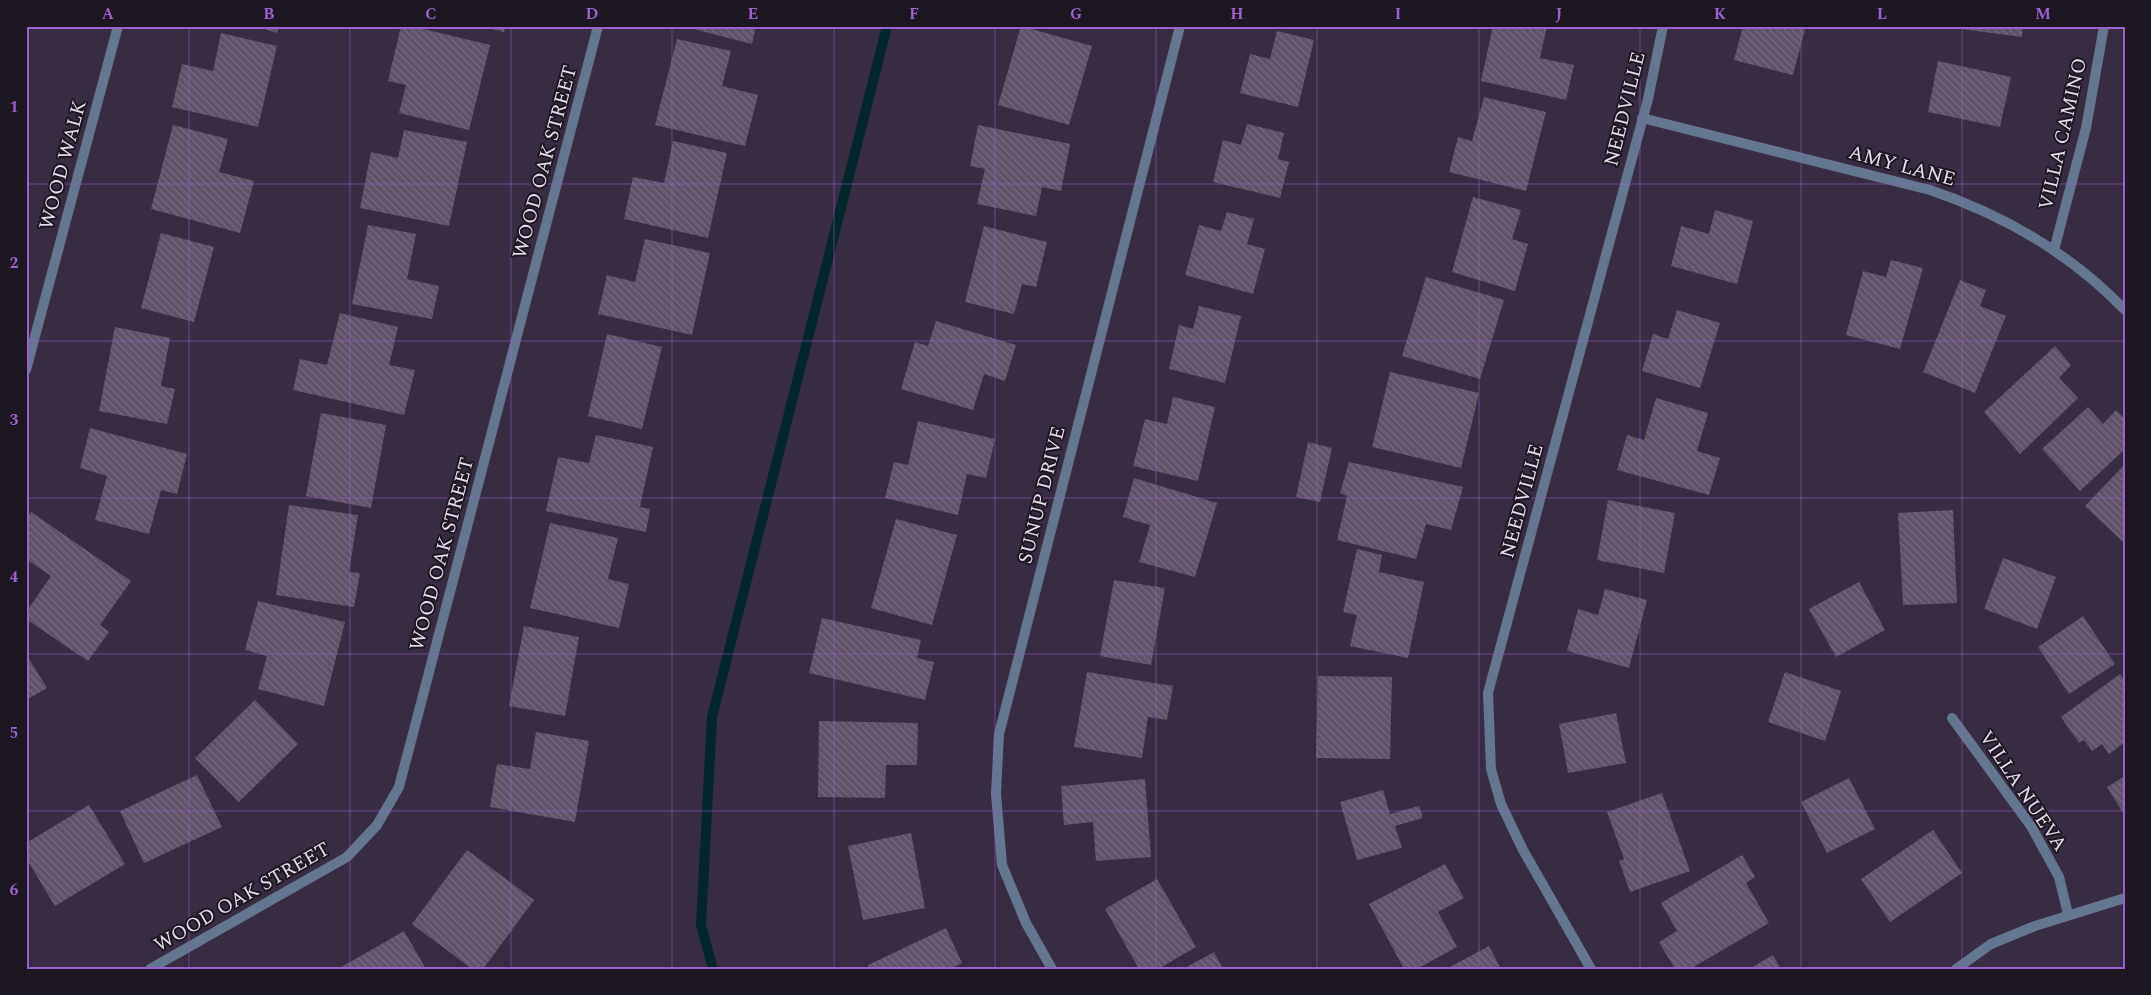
<svg xmlns="http://www.w3.org/2000/svg" width="2151" height="995" font-family="Spectral,serif">
  <style>
    .lines { fill: none; stroke-linecap: round; stroke-linejoin: round }
    .stream { stroke: #05262b; stroke-width: 10 }
    .building { fill: url(#building-back-hatch) }
    .street { stroke: #65778f; stroke-width: 10 }
    .grid { fill: none; stroke: #9b61cc; stroke-width: 1; stroke-opacity: 0.55 }
    .labels { text-anchor: middle; dominant-baseline: central; stroke-width: 4; stroke-linejoin: round; paint-order: stroke }
    .street-label { font-size: 20px; fill: #e5ddeb; stroke: #1d1721 }
    .neatline { fill: none; stroke: #9b61cc; stroke-width: 2 }
    .grid-label { font-size: 16px; text-anchor: middle; font-weight: bold; fill: #9b61cc }
  </style>
  <defs>
    <pattern id="building-back-hatch" width="6" height="6" patternUnits="userSpaceOnUse" patternTransform="scale(1.25)"><rect width="6" height="6" fill="#5e5168"/><path d="M-1 5l2 2M0 0l6 6M5-1l2 2" fill="none" stroke="#756a7e"/></pattern>
  </defs>
  <rect width="100%" height="100%" fill="#382c42"/>
  <g class="lines">
    <!-- stream -->
    <path class="stream" d="M713,969L701,925L712,717L887,26"/>
  </g>
  <!-- building -->
  <path class="building" d="M255,26H279L277,33Z
    M401,26H411L490,45L469,130L399,113L406,85L388,81Z
    M481,26H506L504,32Z
    M682,26H756L752,44Z
    M1021,26L1092,46L1069,125L998,105Z
    M1493,26H1547L1540,58L1574,65L1566,100L1481,81Z
    M1743,26H1806L1793,75L1734,60Z
    M1938,26H2023L2022,37Z
    M1277,31L1314,40L1298,107L1240,93L1250,54L1270,59Z
    M221,33L277,46L258,127L172,107L182,64L213,71Z
    M677,39L731,51L722,86L758,95L745,146L655,125Z
    M1938,61L2011,77L2000,127L1928,112Z
    M1484,97L1546,112L1526,191L1449,172L1458,137L1472,141Z
    M1247,124L1284,133L1278,159L1289,162L1280,198L1213,182L1223,140L1241,145Z
    M173,125L228,139L219,172L254,181L240,233L151,209Z
    M978,125L1070,144L1061,191L1042,187L1036,216L977,204L985,169L970,166Z
    M404,130L467,142L449,226L360,208L371,152L398,158Z
    M673,141L727,153L708,238L624,219L633,177L664,183Z
    M1473,197L1521,210L1512,239L1528,244L1515,291L1452,272Z
    M1715,210L1753,221L1737,284L1671,266L1681,226L1709,234Z
    M1227,212L1254,219L1247,244L1265,249L1253,294L1185,275L1199,225L1221,231Z
    M368,225L416,234L407,279L439,286L432,319L352,304Z
    M984,226L1047,242L1036,287L1022,284L1014,314L965,302Z
    M161,233L214,247L194,322L141,308Z
    M645,239L710,253L692,335L598,314L607,275L635,282Z
    M1891,260L1923,268L1900,349L1846,335L1863,271L1886,277Z
    M1426,277L1504,300L1480,379L1402,356Z
    M1960,280L1986,290L1980,306L2006,316L1975,393L1923,372Z
    M1199,306L1241,316L1225,383L1169,369L1179,325L1193,329Z
    M1677,310L1720,323L1700,388L1642,371L1653,334L1668,339Z
    M340,313L398,327L389,365L415,370L404,415L293,390L300,359L327,365Z
    M936,321L1016,345L1005,381L984,374L973,410L901,389L915,342L928,346Z
    M115,327L170,338L161,386L175,389L167,424L99,411Z
    M607,334L662,347L642,429L588,416Z
    M2055,346L2071,365L2059,378L2078,398L2020,454L1984,412Z
    M1390,372L1479,393L1461,468L1372,447Z
    M1173,397L1215,407L1198,481L1133,466L1145,419L1167,424Z
    M1656,398L1708,413L1697,451L1720,458L1709,495L1617,470L1627,435L1644,440Z
    M2088,407L2103,424L2116,410L2125,419V449L2080,491L2042,449Z
    M321,413L386,425L371,508L306,496Z
    M918,421L995,439L986,478L967,474L958,515L885,498L894,462L908,465Z
    M90,428L187,454L177,494L161,490L149,534L95,520L107,476L80,468Z
    M596,435L653,447L640,507L650,509L646,532L546,511L558,457L589,463Z
    M1308,442L1332,448L1320,502L1296,497Z
    M1349,462L1463,487L1451,530L1426,524L1416,559L1337,540L1347,496L1340,493Z
    M2125,464V538L2122,541L2085,506Z
    M1134,478L1217,503L1195,577L1139,562L1150,525L1123,517Z
    M1608,500L1675,513L1664,573L1597,560Z
    M289,505L358,515L349,572L360,573L354,607L276,595Z
    M1953,510L1957,603L1903,605L1898,513Z
    M31,512L131,581L100,625L109,632L88,661L26,619V612L51,576L26,559V519Z
    M896,519L957,535L932,625L871,608Z
    M550,523L618,538L608,579L629,584L619,628L530,608Z
    M1357,549L1382,555L1379,572L1424,582L1408,658L1350,646L1357,615L1343,612Z
    M2003,558L2056,577L2037,629L1984,609Z
    M1114,580L1165,588L1151,665L1100,656Z
    M1859,582L1885,630L1836,657L1809,609Z
    M1605,589L1647,600L1629,668L1567,651L1578,609L1598,615Z
    M258,601L345,622L324,706L258,689L267,656L245,650Z
    M2083,616L2115,664L2069,694L2038,647Z
    M822,618L921,640L917,658L934,662L925,700L809,673Z
    M524,626L579,637L565,716L509,706Z
    M26,654L47,688L26,700Z
    M1087,672L1173,686L1167,720L1148,717L1142,758L1074,747Z
    M1785,672L1841,691L1825,741L1768,722Z
    M2120,674L2125,680V742L2109,754L2102,744L2092,751L2084,740L2079,743L2061,717Z
    M1318,676L1392,677L1390,759L1316,758Z
    M255,700L298,744L239,802L195,758Z
    M1616,713L1626,763L1568,773L1559,724Z
    M819,721L918,723L917,765H886L885,798L818,797Z
    M536,732L589,741L575,822L490,807L497,764L530,769Z
    M197,775L222,827L144,863L120,811Z
    M2125,776V816L2107,787Z
    M1849,778L1875,829L1827,853L1801,802Z
    M1145,779L1151,857L1096,861L1093,822L1064,825L1061,786Z
    M1383,790L1390,814L1419,806L1423,818L1395,826L1402,848L1357,860L1340,802Z
    M1662,793L1690,871L1630,892L1619,861L1624,859L1607,812Z
    M89,805L125,864L55,906L26,858V843Z
    M1933,830L1962,873L1890,922L1861,879Z
    M911,833L925,908L863,920L848,846Z
    M467,850L534,900L483,969H472L412,924Z
    M1742,855L1755,877L1746,883L1769,923L1690,969H1675L1659,942L1677,931L1661,903Z
    M1445,864L1464,898L1438,912L1457,947L1417,969H1404L1369,904Z
    M1157,879L1196,947L1158,969H1139L1105,909Z
    M946,928L962,963L950,969H870L868,965Z
    M404,931L426,969H338Z
    M1489,946L1501,969H1446Z
    M1214,952L1223,969H1183Z
    M1773,955L1781,969H1749Z"/>
  <g class="lines">
    <!-- street -->
    <path class="street" d="M1642,118L1930,190C2004,215 2070,253 2125,310
      M2054,250L2086,128L2104,26
      M26,370L118,26
      M1952,718L2031,826L2059,877L2068,914
      M150,969L347,857L377,825L399,787L598,26
      M1052,969L1026,923L1002,865L996,794L999,734L1180,26
      M1591,969L1523,850L1501,804L1491,769L1488,693L1648,99L1663,26
      M1956,969L1991,944L2035,926L2125,898"/>
  </g>
  <!-- grid -->
  <path class="grid" d="M189,26V969M350,26V969M511,26V969M672,26V969M834,26V969M995,26V969M1156,26V969M1317,26V969M1479,26V969M1640,26V969M1801,26V969M1962,26V969M26,184H2125M26,341H2125M26,498H2125M26,654H2125M26,811H2125"/>
  <g class="labels">
    <!-- street labels -->
    <g class="street-label">
      <text transform="translate(1625 109) rotate(-76)">NEEDVILLE</text>
      <text transform="translate(2063 134) rotate(-77)">VILLA CAMINO</text>
      <text transform="translate(545 162) rotate(-75)">WOOD OAK STREET</text>
      <text transform="translate(63 165) rotate(-75)">WOOD WALK</text>
      <text transform="translate(1902 166) rotate(15)">AMY LANE</text>
      <text transform="translate(1042 495) rotate(-76)">SUNUP DRIVE</text>
      <text transform="translate(1522 501) rotate(-75)">NEEDVILLE</text>
      <text transform="translate(442 554) rotate(-75)">WOOD OAK STREET</text>
      <text transform="translate(2023 791) rotate(56)">VILLA NUEVA</text>
      <text transform="translate(242 897) rotate(-30)">WOOD OAK STREET</text>
    </g>
  </g>
  <!-- border -->
  <rect width="2151" height="995" fill="none" stroke="#1d1721" stroke-width="55"/>
  <rect x="28" y="28" width="2096" height="940" class="neatline"/>
  <g class="grid-label">
    <text x="108" y="19">A</text>
    <text x="269" y="19">B</text>
    <text x="431" y="19">C</text>
    <text x="592" y="19">D</text>
    <text x="753" y="19">E</text>
    <text x="914" y="19">F</text>
    <text x="1076" y="19">G</text>
    <text x="1237" y="19">H</text>
    <text x="1398" y="19">I</text>
    <text x="1559" y="19">J</text>
    <text x="1720" y="19">K</text>
    <text x="1882" y="19">L</text>
    <text x="2043" y="19">M</text>
    <text x="14" y="112">1</text>
    <text x="14" y="268">2</text>
    <text x="14" y="425">3</text>
    <text x="14" y="582">4</text>
    <text x="14" y="738">5</text>
    <text x="14" y="895">6</text>
  </g>
</svg>
